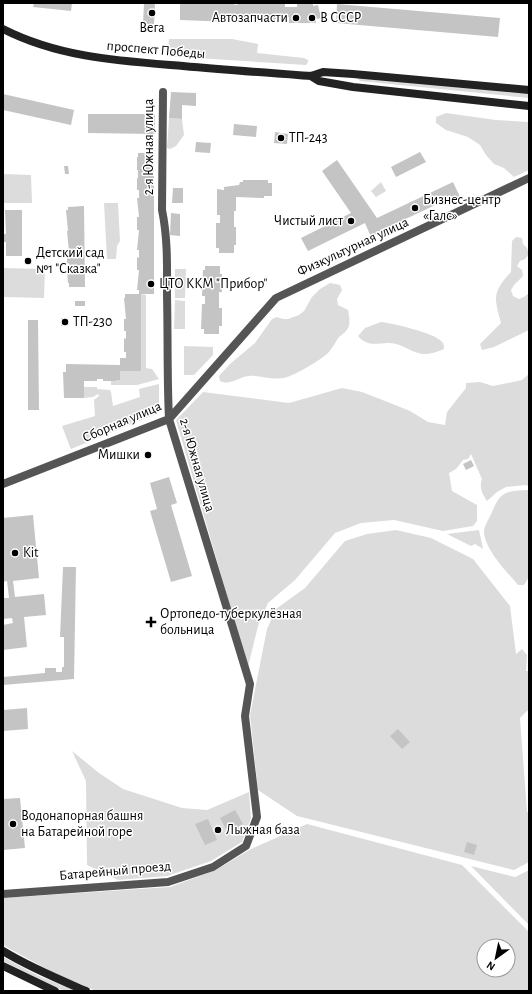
<svg xmlns="http://www.w3.org/2000/svg" width="532" height="994" font-family="'Alegreya Sans',sans-serif">
  <style>
    .green { fill: #dcdcdc; fill-rule: evenodd }
    .building { fill: #c4c4c4 }
    .lines { fill: none; stroke-linecap: round; stroke-linejoin: round }
    .street { stroke: #555; stroke-width: 8 }
    .secondary { stroke: #222; stroke-width: 8 }
    .poi-dot { fill: #000; stroke: #fff; stroke-width: 1.5 }
    .labels { text-anchor: middle; dominant-baseline: central; stroke-width: 3; stroke-linejoin: round; paint-order: stroke }
    .poi-label { font-size: 14px; fill: #000; stroke: #fff; text-anchor: start }
    .street-label { font-size: 14px; fill: #000; stroke: #fff }
  </style>
  <rect width="100%" height="100%" fill="#fff"/>
  <!-- green -->
  <path class="green" d="M169,39H232L258,44L257,53L304,58L308,60V62L306,65L167,56Z
    M356,77L529,93V98L360,81Z
    M446,113L496,120L529,122V170L514,177L504,168L494,164L486,155L480,145L468,137L446,130L436,123V117Z
    M169,118L182,119L184,135L176,146L170,149L167,148Z
    M3,174L31,175L32,203H3Z
    M381,182L386,191L376,197L371,191Z
    M104,203H118L120,241L117,246L116,259H107Z
    M516,237L522,238L523,244L527,248L529,254L525,259L520,261L517,266L522,270L523,276L514,285L511,290L513,296L519,299L524,297L529,293V330L494,347L482,350L480,344L501,323C494,297 492,293 511,272L512,241Z
    M3,268L45,269L44,298L3,297Z
    M175,269H186L185,298H175Z
    M330,283L340,285L342,290L337,299L338,305L348,310C349,315 350,321 349,326C347,331 343,334 339,337C335,342 333,348 328,353C321,360 292,377 283,378C271,380 260,375 249,376C238,377 231,386 220,381L219,376L230,364L255,343L272,319L277,317L283,319H288L299,315L304,311L312,297L320,289Z
    M141,294L146,295V368L152,369L159,379L137,385H111V381L120,379V371H141Z
    M175,300L185,301V329H174Z
    M381,322C392,323 434,333 441,341C444,343 444,346 444,349C438,352 430,354 423,354C413,353 405,346 396,344C381,340 370,350 358,336L365,328Z
    M184,346L213,347V355L194,375H184Z
    M529,374V486L526,485L506,487L497,492L487,501C482,493 479,488 482,479L471,454L468,459L463,460L456,469L449,473L452,491L477,505V521L473,526L443,531L394,520L361,523L335,533L295,580L268,603L258,626L248,667L176,420L203,392L289,403L342,388L362,392L385,401L410,411L428,422L445,425L447,412L466,388V383L480,382L493,386L522,380Z
    M159,384V408L156,414L71,449L70,447L62,426L95,416L94,400L99,396L98,394L93,397L84,398V387H97V389L110,390L111,392L113,406L140,397L139,389Z
    M527,490H529V577L524,585H518C507,572 485,550 484,532C484,526 490,517 492,512C500,491 507,491 527,490Z
    M396,530L431,538L473,559L510,606L516,654L522,649L527,655L526,671H529V709L520,718L527,812L529,814V862L514,870L297,816L258,790L250,715L267,629L276,609L305,588L345,541L367,534Z
    M479,530L483,549L475,544L471,546L447,534Z
    M72,751L99,773L123,789L182,808L207,810L249,792L251,818L242,842L211,861L167,876L118,880L87,865L86,781Z
    M307,824L462,865L529,932V991H96L52,972L3,945V898L170,887L216,870L249,850ZM484,946H508V970H484Z
    M471,866L515,877L529,870V925Z
    M3,957L39,976L76,991H64L57,988L3,961Z"/>
  <!-- building -->
  <path class="building" d="M34,3H72L71,11L33,7Z
    M144,3H155L154,24H143Z
    M180,3H233V4L236,5L238,4V3H285V7H297V3H313V6L318,5L321,18L316,19V23H289V17H284V20L237,19V14H233V22L180,20Z
    M337,4L500,18L498,37L336,23Z
    M171,92L196,93V106L182,105V119L169,118Z
    M3,94L74,110L71,125L3,110Z
    M88,114H155V134L88,133Z
    M234,124L257,126L256,137L233,135Z
    M275,132L288,134L287,144L274,143Z
    M196,142L211,143L210,153L195,152Z
    M420,152L426,162L396,177L391,167Z
    M138,153H154V294H141V371H120V380H116V381H103V379H97V381H84V398H64L63,372H66V364L120,365V358H126V352H124V338L126,339V331H124V319H126L124,298H125V294H139V290H137L139,270H137V257L139,258V250H137L139,230H137V217H139L137,198H139V190H137V178H138V170H137V157H138Z
    M337,160L377,218L453,182L460,197L450,202L448,199L378,232V233L371,237L365,223L308,251L301,238L351,213L322,171Z
    M64,166H68L69,174H65Z
    M243,180H268V183H272V196H264V198L236,197V211H234V227H236V245H234V253H219V248H216V223H220V215H217V189L224,190V187L239,185L240,182H243Z
    M173,188H183V203H172Z
    M84,206L85,287H69V283H68L67,272H69V263L67,264V251H69L67,231H68L66,210H68V207Z
    M5,210H22V256H6V242H3V234H6Z
    M171,213L180,214V236L170,235Z
    M205,266H220V274H222V292H219V308H222V326H219V334H204V329H201L202,304H205V296H202L203,270H205Z
    M75,301H85V306H75Z
    M61,318H68V326H61Z
    M28,320H38L39,410H28Z
    M471,460L474,466L466,470L463,464Z
    M169,477L177,503L171,505L192,576L171,582L150,511L157,509L150,483Z
    M33,515L39,578L13,581L15,597L44,594L46,615L24,617L27,647L3,650V625L13,623L12,618L3,619V598H9L7,581L3,582V518Z
    M63,567H76L74,679L3,685V677L45,673V668H56V672H62V667H64V637H60Z
    M27,708L28,729L3,731V710Z
    M398,729L410,742L402,749L390,736Z
    M20,798L25,848L3,850V799Z
    M235,810L243,824L228,833L220,818Z
    M208,819L217,840L205,845L195,824Z
    M467,842L477,845L474,855L464,852Z"/>
  <g class="lines">
    <!-- street -->
    <path class="street" d="M3,484L169,419L276,298L529,178
      M3,894L168,882L213,867L246,846L257,817L245,716L250,684L169,419C167,378 168,337 167,296C167,267 168,239 162,210L163,92"/>
    <!-- secondary -->
    <path class="secondary" d="M3,29C60,58 121,61 183,66C226,70 269,73 311,76L323,72L353,74L529,90
      M311,76L319,81L353,87L529,106
      M3,951C29,967 58,979 86,991
      M3,966L55,991"/>
  </g>
  <!-- markers -->
  <g class="poi-dot">
    <circle cx="152" cy="13" r="4"/>
    <circle cx="296" cy="18" r="4"/>
    <circle cx="312" cy="18" r="4"/>
    <circle cx="281" cy="138" r="4"/>
    <circle cx="415" cy="208" r="4"/>
    <circle cx="351" cy="221" r="4"/>
    <circle cx="28" cy="261" r="4"/>
    <circle cx="151" cy="284" r="4"/>
    <circle cx="65" cy="322" r="4"/>
    <circle cx="148" cy="455" r="4"/>
    <circle cx="15" cy="553" r="4"/>
    <path d="M149 616h4v4h4v4h-4v4h-4v-4h-4v-4h4z"/>
    <circle cx="13" cy="824" r="4"/>
    <circle cx="218" cy="830" r="4"/>
  </g>
  <g class="labels">
    <!-- poi labels -->
    <g class="poi-label">
      <text x="288" y="18" text-anchor="end">Автозапчасти</text>
      <text x="320" y="18">В СССР</text>
      <text x="152" y="28" text-anchor="middle">Вега</text>
      <text x="289" y="138">ТП-243</text>
      <text x="423" y="200">Бизнес-центр<tspan x="423" dy="16">«Галс»</tspan></text>
      <text x="343" y="221" text-anchor="end">Чистый лист</text>
      <text x="36" y="253">Детский сад<tspan x="36" dy="16">№1 "Сказка"</tspan></text>
      <text x="159" y="284">ЦТО ККМ "Прибор"</text>
      <text x="73" y="322">ТП-230</text>
      <text x="140" y="455" text-anchor="end">Мишки</text>
      <text x="23" y="553">Kit</text>
      <text x="160" y="614">Ортопедо-туберкулёзная<tspan x="160" dy="16">больница</tspan></text>
      <text x="21" y="816">Водонапорная башня<tspan x="21" dy="16">на Батарейной горе</tspan></text>
      <text x="226" y="830">Лыжная база</text>
    </g>
    <!-- street labels -->
    <g class="street-label">
      <text transform="translate(156 50) rotate(5)">проспект Победы</text>
      <text transform="translate(149 147) rotate(-90)">2-я Южная улица</text>
      <text transform="translate(353 247) rotate(-25)">Физкультурная улица</text>
      <text transform="translate(122 422) rotate(-23)">Сборная улица</text>
      <text transform="translate(197 465) rotate(74)">2-я Южная улица</text>
      <text transform="translate(115 871) rotate(-5)">Батарейный проезд</text>
    </g>
  </g>
  <!-- border -->
  <rect width="532" height="994" fill="none" stroke="#000000" stroke-width="8"/>
  <!-- north arrow -->
  <g transform="translate(496 958) rotate(213)"><circle r="19" fill="#ffffff" stroke="#999999"/>
  <path d="M0-3L7 15L0 10L-7 15Z" fill="#000000"/>
  <text y="-6" font-size="11" font-weight="bold" text-anchor="middle" fill="#000000">N</text>
  </g>
</svg>
